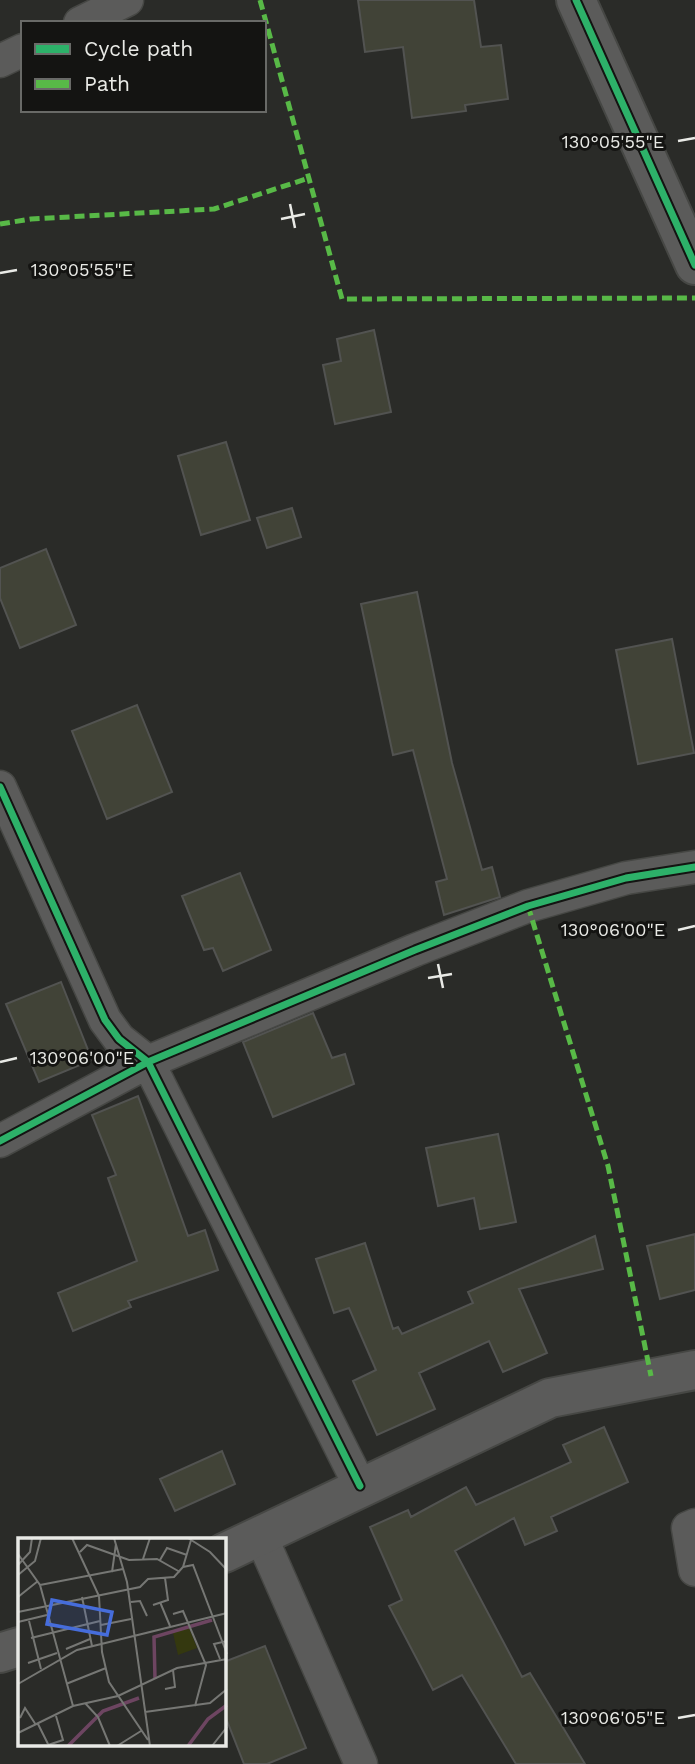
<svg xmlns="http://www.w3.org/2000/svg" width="695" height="1764" font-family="'Work Sans',sans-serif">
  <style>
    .building { fill: #414337; stroke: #525351; stroke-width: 2 }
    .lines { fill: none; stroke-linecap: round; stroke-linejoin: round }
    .minor-casing { stroke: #464744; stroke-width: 35 }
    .tertiary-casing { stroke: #464744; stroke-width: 42 }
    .minor { stroke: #5b5b5a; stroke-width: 32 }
    .tertiary { stroke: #5b5b5a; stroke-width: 38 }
    .quiet { stroke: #58b947; stroke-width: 5; stroke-dasharray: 10 5; stroke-linecap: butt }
    .cycleway-casing { stroke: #141412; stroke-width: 11 }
    .cycleway { stroke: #2db169; stroke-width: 7 }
    .ticks { fill: none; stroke: #e9eae6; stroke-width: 2.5 }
    .inset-river { fill: none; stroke: #6d4561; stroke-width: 3.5 }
    .inset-road { fill: none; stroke: #767774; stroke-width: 2 }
    .view { fill: #466ddb; fill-opacity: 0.15; stroke: #466ddb; stroke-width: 3.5 }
    .inset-edge { fill: none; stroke: #e9eae6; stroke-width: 3.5 }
    .ticks-label { font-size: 18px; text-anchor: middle; fill: #e9eae6; stroke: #141412; stroke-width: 6; stroke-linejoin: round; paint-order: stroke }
  </style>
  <rect width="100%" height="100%" fill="#2a2b28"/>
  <!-- building -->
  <path class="building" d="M358,0H474L481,47L501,45L508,99L465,105L466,111L412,118L403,47L365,52Z
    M374,330L391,412L335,424L323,365L341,361L337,339Z
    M226,442L250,520L201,535L178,456Z
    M292,508L301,537L267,548L257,518Z
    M46,549L76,625L20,648L0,598V568Z
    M417,592L452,763L482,870L492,867L500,897L444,915L436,882L447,879L413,750L393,755L361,604Z
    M672,639L694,753L638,764L616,650Z
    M137,705L172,792L107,819L72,731Z
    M240,873L271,950L223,971L213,948L204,950L182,896Z
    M61,982L92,1060L39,1082L6,1004Z
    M313,1013L332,1058L345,1054L354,1084L273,1117L243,1042Z
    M138,1096L188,1236L205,1230L218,1270L128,1301L131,1307L73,1331L58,1293L137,1261L108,1178L116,1175L92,1115Z
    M498,1134L516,1222L480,1229L474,1198L438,1206L426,1148Z
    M695,1234V1290L660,1299L647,1246Z
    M595,1236L603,1269L519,1289L547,1353L503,1372L489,1341L419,1373L435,1409L377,1435L353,1381L376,1370L349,1308L334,1313L316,1259L365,1243L393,1329L398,1327L402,1334L473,1303L468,1292Z
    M604,1427L628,1482L551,1517L557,1531L525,1545L514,1518L455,1551L522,1677L530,1673L585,1764H516L462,1675L433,1690L389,1606L402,1600L370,1527L408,1510L411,1517L466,1487L476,1505L571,1462L563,1445Z
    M222,1451L235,1484L175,1511L160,1479Z
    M265,1646L306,1748L267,1764H244L224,1713V1662Z"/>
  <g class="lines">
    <!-- minor casing -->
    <g class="minor-casing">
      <path id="minor" d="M80,23L127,0
        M0,61L23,50
        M0,787L105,1020L119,1039L148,1062L360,1486
        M0,1141L148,1062L415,950L528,906L626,878L695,867
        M695,1525L688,1528L695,1570
        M260,1534L361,1764"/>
    </g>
    <!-- tertiary casing -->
    <g class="tertiary-casing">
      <path id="tertiary" d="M576,0L695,265
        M224,1553L550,1398L695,1370
        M0,1653L19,1647"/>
    </g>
    <!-- minor -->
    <use href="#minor" class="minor"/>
    <!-- tertiary -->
    <use href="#tertiary" class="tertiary"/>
    <!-- quiet -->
    <path class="quiet" d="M260,0L342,299L695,298
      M0,224L31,219L214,209L309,178
      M528,906L608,1166L651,1376"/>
    <!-- cycleway casing -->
    <g class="cycleway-casing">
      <path id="cycleway" d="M576,0L695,265
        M0,787L105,1020L119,1039L148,1062L360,1486
        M0,1141L148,1062L415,950L528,906L626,878L695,867"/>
    </g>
    <!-- cycleway -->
    <use href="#cycleway" class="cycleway"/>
  </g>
  <!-- ticks -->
  <path class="ticks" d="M678,141L695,138M290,204L295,228M281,219L305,214M0,273L17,270M678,930L695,926M438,964L443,988M428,978L452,974M0,1062L17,1058M678,1718L695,1715"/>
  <!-- overview -->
  <g transform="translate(18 1538)">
    <rect width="208" height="208" fill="#2a2b28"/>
    <path d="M171,90L179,110L160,117L155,95Z" fill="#34380f"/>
    <path class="inset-river" d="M137,141L136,99L194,82M50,208L85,173L121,160M170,208L190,181L209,167"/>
    <path class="inset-road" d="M54,0L81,58L84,114L91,144L130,202M96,0L109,44L132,208M170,0L192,14L209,32M62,14L69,7L111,22L139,21L162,34M0,16L22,47L55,168M125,21L132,0M142,22L149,10L169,17M0,27L12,14L14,0M165,29L175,27L209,116M94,34L98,6M0,37L17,23L23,0M22,47L105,31M0,59L20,43M64,59L74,108M113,64L122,63L129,78M142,64L152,88M135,67L150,62L147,40M0,74L122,49L130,41L156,39L165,29L173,2M155,76L165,73L188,127L177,168M11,83L23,131M0,84L29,77M83,87L113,81M13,100L82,83M48,111L72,101M202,121L196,106L209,103M10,125L39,115M0,146L59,112L209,75M48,146L88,130M147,151L157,149L155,132M67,165L80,179L92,208M127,174L192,165L209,151M2,180L7,170L18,187M20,186L30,206M0,195L55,168L100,158L159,130L209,121M30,207L45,202L38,178M99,208L123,193M194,208L209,189"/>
    <path class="view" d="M34,62L94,74L89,97L29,86Z"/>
    <rect width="208" height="208" class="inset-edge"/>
  </g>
  <g class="ticks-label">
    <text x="613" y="148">130°05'55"E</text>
    <text x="82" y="276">130°05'55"E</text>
    <text x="613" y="936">130°06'00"E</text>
    <text x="82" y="1064">130°06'00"E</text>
    <text x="613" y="1724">130°06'05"E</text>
  </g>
  <!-- legend -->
  <rect x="21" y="21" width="245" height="91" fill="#141412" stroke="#696a67" stroke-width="2"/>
  <rect x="35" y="44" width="35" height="10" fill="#2db169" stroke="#696a67" stroke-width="2"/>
  <text x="84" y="56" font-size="21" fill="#e9eae6">Cycle path</text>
  <rect x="35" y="79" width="35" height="10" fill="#58b947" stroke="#696a67" stroke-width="2"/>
  <text x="84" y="91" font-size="21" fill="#e9eae6">Path</text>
</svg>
